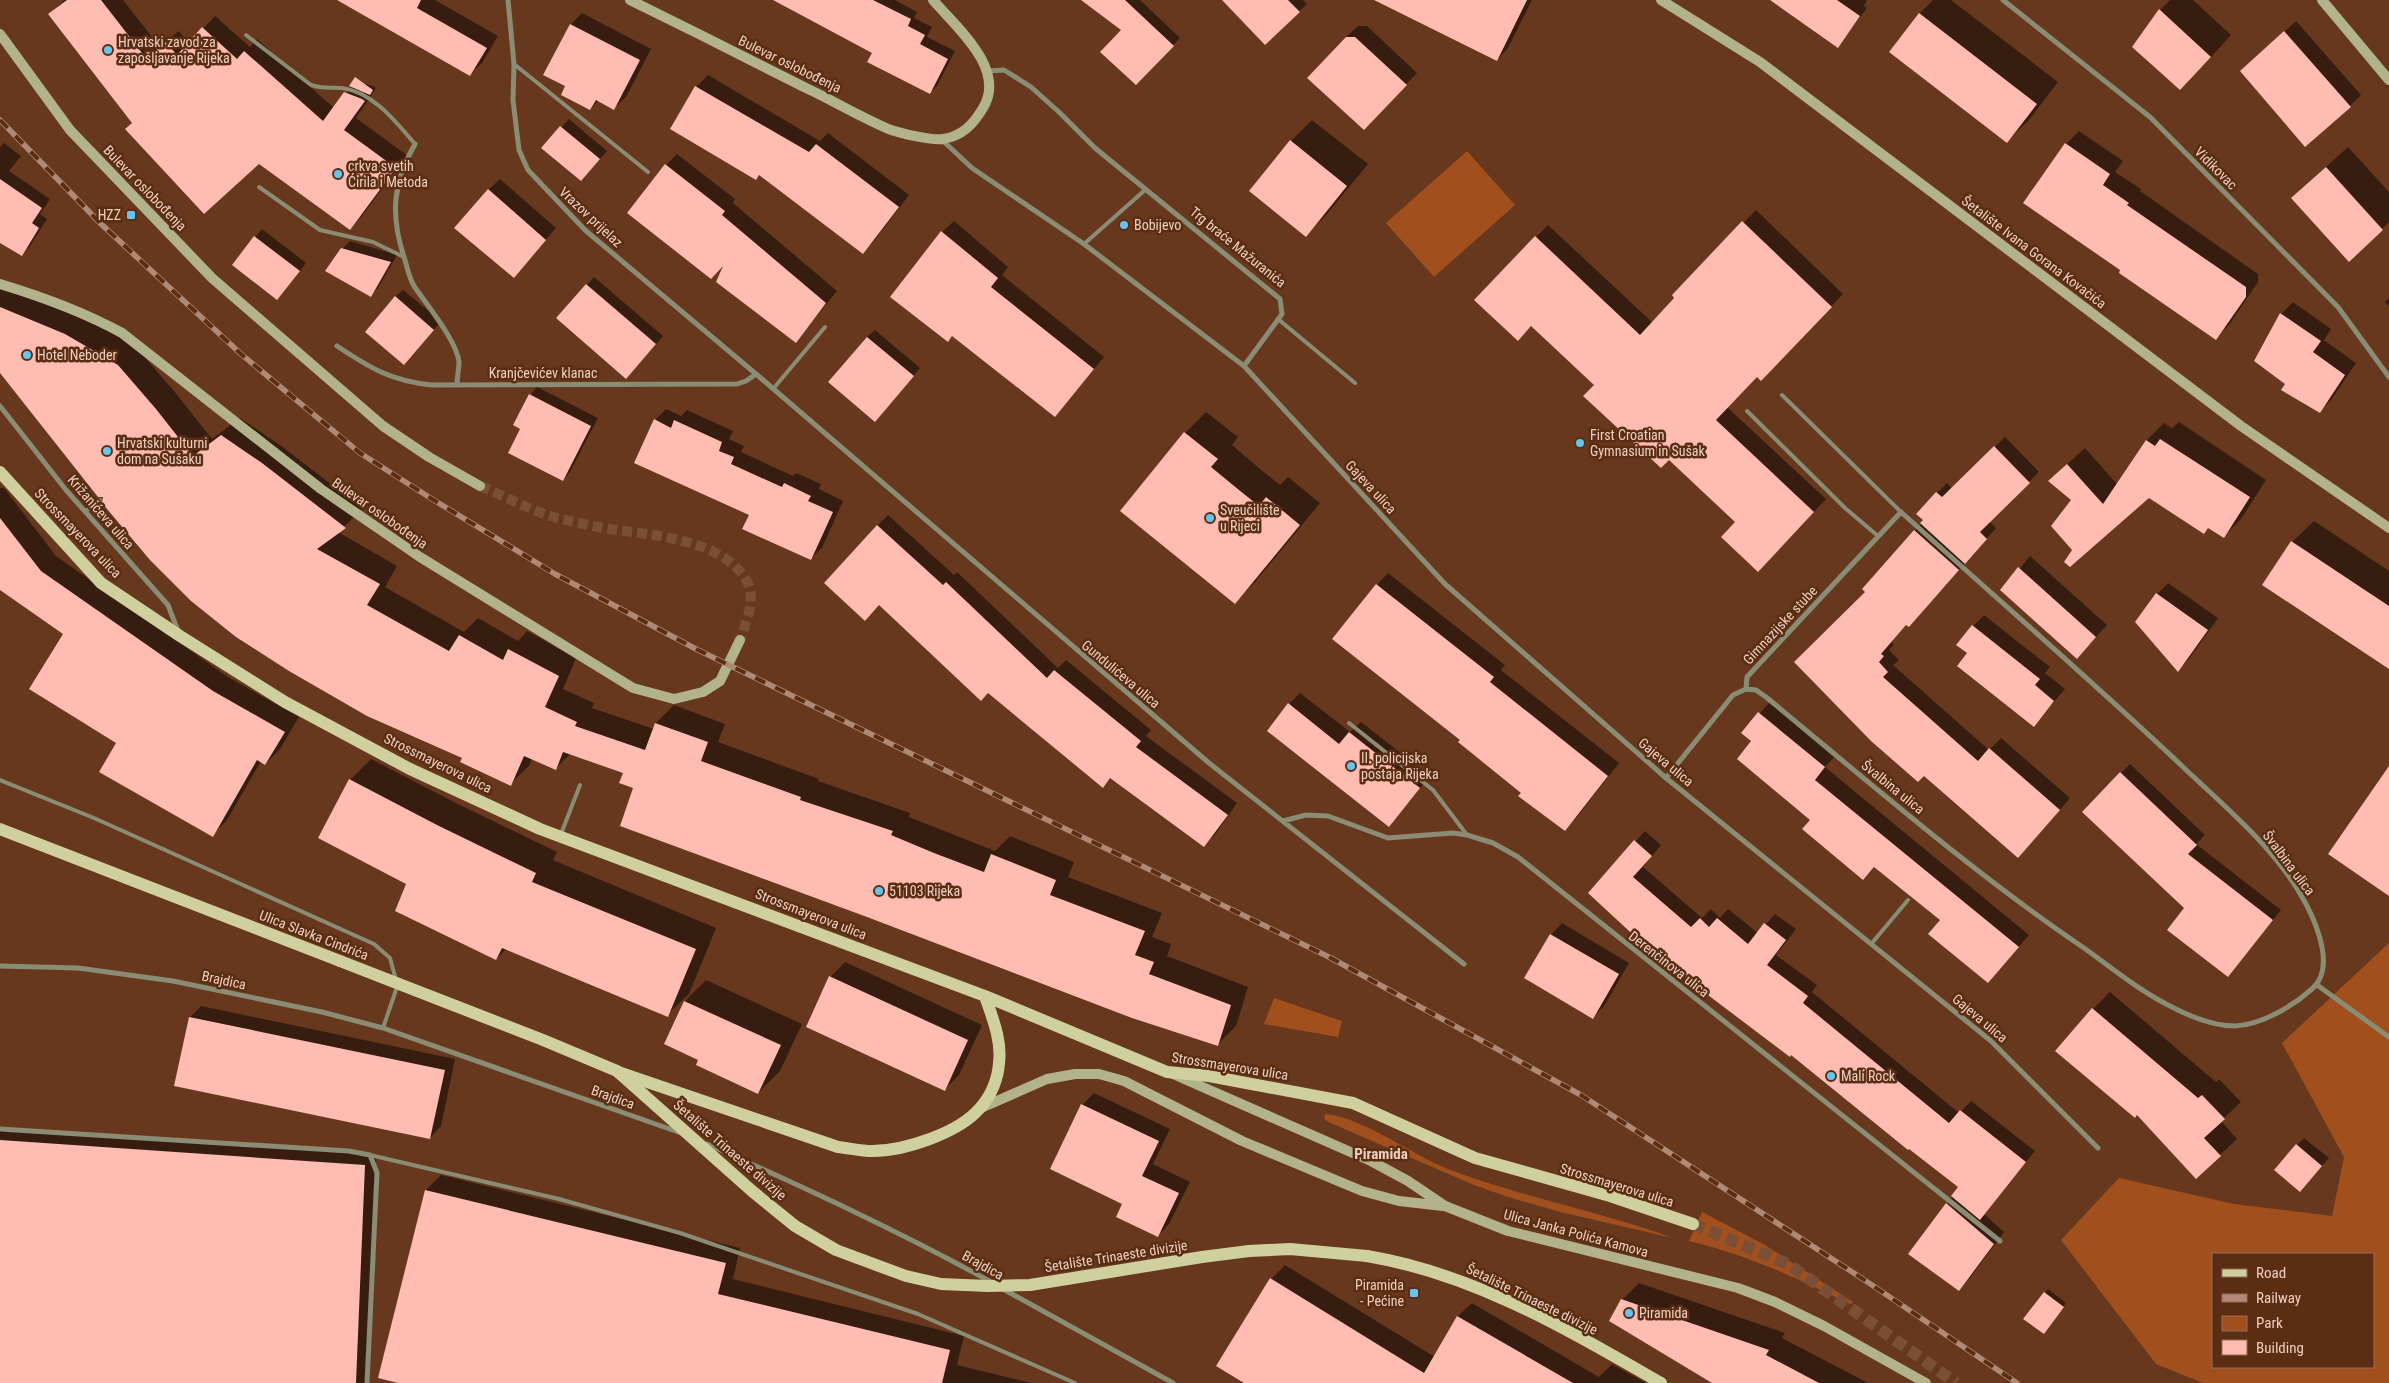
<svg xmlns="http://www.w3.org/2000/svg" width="2389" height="1383" font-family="'Roboto Condensed',sans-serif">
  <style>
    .green { fill: #a1501d; fill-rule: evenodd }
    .shadow { fill: #0007 }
    .building { fill: #febcb2 }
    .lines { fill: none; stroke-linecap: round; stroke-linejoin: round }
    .secondary-tunnel { stroke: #7b4f35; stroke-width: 10; stroke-dasharray: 10 5; stroke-linecap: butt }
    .primary-tunnel { stroke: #7b4f35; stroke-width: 12; stroke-dasharray: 12 6; stroke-linecap: butt }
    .lane { stroke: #8b8c74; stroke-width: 4 }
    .street { stroke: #8b8c74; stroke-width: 5 }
    .secondary { stroke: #b2b38c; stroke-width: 10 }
    .primary { stroke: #cfd09e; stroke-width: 12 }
    .rail-casing { stroke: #af8975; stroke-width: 5.5 }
    .rail { stroke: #5b2d12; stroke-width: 4; stroke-dasharray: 11; stroke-linecap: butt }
    .primary-bridge { stroke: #cfd09e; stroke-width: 12 }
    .poi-dot { fill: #65c5ee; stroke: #5b2d12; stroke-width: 2 }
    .labels { text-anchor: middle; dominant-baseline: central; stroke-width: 5; stroke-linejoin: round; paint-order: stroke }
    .poi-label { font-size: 14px; fill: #eccfc0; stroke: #5b2d12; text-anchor: start }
    .street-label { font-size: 14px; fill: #eccfc0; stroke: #5b2d12 }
    .neighbourhood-label { font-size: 15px; font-weight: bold; fill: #eccfc0; stroke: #5b2d12 }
  </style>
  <rect width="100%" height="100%" fill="#67381d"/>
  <!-- green -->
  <path class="green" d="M1467,151L1515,205L1434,277L1386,223Z
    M2389,943V1383H2203L2156,1364L2061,1240L2119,1178L2234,1204L2332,1216L2344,1157L2282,1043ZM2213,1254H2373V1367H2213Z
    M1274,998L1342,1021L1338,1037L1264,1024Z
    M1327,1114C1368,1120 1408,1153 1448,1169C1521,1197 1599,1211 1673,1238L1560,1212L1508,1197L1474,1185L1333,1124L1325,1120L1324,1115Z
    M1702,1212L1765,1245L1853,1302L1852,1304L1848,1303C1795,1277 1747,1255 1689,1241Z"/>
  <!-- shadow -->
  <path class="shadow" d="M64,0H123L159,46L179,31L189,43L215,16L250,47L257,39L334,108L357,81L375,87L376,88L356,118L407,155L362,216L350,228L259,162L133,122L50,14Z
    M369,0H435L498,36L482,63L470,74Z
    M810,0H895L917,12L914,18L932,27L927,37L955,51L937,86L929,93L874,53Z
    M1083,0H1140L1180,38L1136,84L1123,30Z
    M1235,0H1303L1307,4L1265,44Z
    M1387,0H1532L1508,48L1497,60Z
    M1772,0H1867L1864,6L1867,8L1838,46Z
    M1933,0H1951L2058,82L2029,120L2007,141L1920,13Z
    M2170,0H2193L2231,35L2202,67L2160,10Z
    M582,13L651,49L626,97L614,108L599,100L590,109L567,86L571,24Z
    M2296,21L2361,95L2350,106L2253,60Z
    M1358,26H1367L1417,73L1375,117L1346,37Z
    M708,75L820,141L828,133L909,195L874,241L863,253L760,174L756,178L672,129L696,87Z
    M569,119L607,151L588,172L543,148Z
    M1312,120L1368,164L1327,214L1306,235L1291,141Z
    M2079,131L2123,161L2115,172L2141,189L2140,191L2258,274V282L2229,325L2215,338L2066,144Z
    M4,143L21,156L9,171L50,199L40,214L47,219L30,246L22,255L0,242V147Z
    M2348,147L2389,192V222L2382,229L2292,198Z
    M677,154L735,199L733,203L837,291L796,341L726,263L666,165Z
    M500,179L556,228L514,276L488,190Z
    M1756,210L1843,294L1773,367L1757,376L1727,407L1826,499L1770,558L1737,522L1532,325L1518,339L1536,237L1548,225L1653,323L1676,298L1673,295Z
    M954,221L1008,267L1002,275L1104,357L1055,416L953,335L948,340L942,232Z
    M262,229L306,263L277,299L255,237Z
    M350,241L397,255L378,288L370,296L342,249Z
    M594,277L663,336L634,369L557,318Z
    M0,286L84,316L136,347L174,391L212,439L240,418L280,445L363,509L338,532L397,566L385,587L464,632L478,618L518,641L527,631L576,658L563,689L594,703L592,708L654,729L656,723L674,705L725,724L718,742L819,779L818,781L910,813L909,817L995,851L1010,836L1074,862L1068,877L1162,913L1152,937L1171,944L1167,956L1248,987L1236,1026L1218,1044L635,788L624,772L570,754L555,769L532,758L529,766L510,784L463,757L105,497L0,371Z
    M403,290L441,321L412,356L395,297Z
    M2389,298V306L2385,302Z
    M2293,302L2331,329L2324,340L2356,363L2331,400L2320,411L2287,383L2255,361L2281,314Z
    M875,330L920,368L875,421L867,337Z
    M537,387L598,418L570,472L563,480L522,429L530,395Z
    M666,409L681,416L687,410L733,431L729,439L744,446L741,452L793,476L796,473L821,484L819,489L843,501L822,548L810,559L751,514L655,420Z
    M1206,412L1238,437L1232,445L1260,469L1280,485L1288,477L1320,503L1256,581L1235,602L1185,433Z
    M2179,422L2266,480L2241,519L2224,536L2209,527L2204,532L2149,497L2074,550L2073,500L2050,480L2085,448L2117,484L2147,440L2164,423L2172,428Z
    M2005,437L2039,472L1989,521L1996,528L1920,614L1909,626L1907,624L1891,642L1894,644L1889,650L1899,660L1893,665L1989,750L2001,738L2070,798L2029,845L1872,740L1867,592L1863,589L1922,523L1937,493L1947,483L1952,488Z
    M0,488H4L56,556L228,677L299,717L280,749L265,764L261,761L227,820L212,835L117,743L64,633L0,589Z
    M888,515L954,575L957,572L1058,668L1066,660L1151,730L1146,736L1237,803L1215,835L1204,845L1111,777L1102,786L877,526Z
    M2314,521L2389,571V668L2292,542Z
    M2030,556L2107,625L2088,646L2002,590Z
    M1388,573L1505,665L1501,670L1619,763L1576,818L1564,830L1462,740L1377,585Z
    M2168,583L2218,618L2189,659L2178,670L2157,594Z
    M1984,615L2050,667L2045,673L2065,689L2034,725L1969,653L1973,626Z
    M1300,693L1350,732L1361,722L1430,776L1389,826L1289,704Z
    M1771,701L1836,755L1825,767L2029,935L1988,982L1941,920L1875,867L1863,879L1812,820L1753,741L1742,733Z
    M371,759L458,804L557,852L553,860L716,928L689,994L667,1015L506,949L496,959L350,780Z
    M2130,764L2205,835L2196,844L2281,910L2228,976L2121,773Z
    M1645,831L1661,845L1643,867L1702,918L1711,909L1720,918L1728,909L1758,933L1775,914L1796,929L1776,955L1817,985L1812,992L1959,1113L1971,1101L2035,1151L1984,1214L2004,1232L1970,1278L1958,1289L1947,1204L1960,1187L1589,893Z
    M1562,923L1629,963L1604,1006L1593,1017L1551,935Z
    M845,962L982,1025L959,1075L944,1090L830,977Z
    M706,980L802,1024L780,1071L758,1093L700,1059L665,1044L685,1001Z
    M2110,992L2216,1082L2219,1079L2241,1102L2221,1121L2237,1139L2196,1177L2093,1009Z
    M201,1006L455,1059L441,1126L430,1138L190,1017Z
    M1094,1093L1170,1129L1153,1164L1190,1182L1169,1224L1158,1236L1124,1203L1052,1169L1082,1105Z
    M0,1129L376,1154L367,1383H0Z
    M2304,1138L2329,1158L2307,1183L2297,1145Z
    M441,1175L740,1248L733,1279L964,1336L957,1365L1031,1383H403L426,1190Z
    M1285,1265L1435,1357L1458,1316L1472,1303L1599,1377L1612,1364L1646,1383H1247L1271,1279Z
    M1639,1283L1785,1333L1782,1338L1868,1383H1715L1611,1321L1622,1300Z
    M2048,1289L2066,1303L2047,1329L2045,1293Z"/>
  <!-- building -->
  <path class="building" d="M67,0H101L146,58L166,42L177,55L202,27L237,59L244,51L323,121L344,92L362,99L365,101L344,130L396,168L350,230L259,164L204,214L125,129L132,123L48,14Z
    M337,0H421L417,8L487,48L470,76Z
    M773,0H873L911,19L908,26L925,35L920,44L948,59L930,94L867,62L872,53Z
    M1081,0H1125L1174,46L1136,85L1100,52L1121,30Z
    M1222,0H1288L1300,12L1265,45Z
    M1374,0H1527L1497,61Z
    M1770,0H1837L1860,16L1838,48Z
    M2159,9L2211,57L2180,90L2132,47Z
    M1919,13L2037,104L2007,143L1889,52Z
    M570,24L640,60L614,110L596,100L590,110L561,95L565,86L543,75Z
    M2284,31L2351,107L2305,147L2240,71Z
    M1346,37H1355L1407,85L1364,130L1307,78Z
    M355,77L373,90L370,95L349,86Z
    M695,86L809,152L816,144L899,207L863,254L759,175L756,180L670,129Z
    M560,126L600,159L581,181L541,148Z
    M1290,140L1347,186L1306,237L1249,191Z
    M2065,143L2110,174L2103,185L2129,203L2127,205L2246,287V297L2216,340L2119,273L2120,270L2023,203Z
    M665,164L725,211L722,215L826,303L796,343L716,282L723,266L711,279L627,213Z
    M2326,167L2383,230L2349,262L2291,198Z
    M0,179L42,208L32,223L39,228L22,256L0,243Z
    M488,189L546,240L514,278L454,228Z
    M1742,221L1832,307L1761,381L1757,377L1716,420L1814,512L1758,572L1721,537L1735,522L1669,460L1661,468L1583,396L1594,385L1531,326L1518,341L1474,300L1535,236L1640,335L1674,298L1672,295Z
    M941,231L998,278L991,287L1094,369L1055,417L952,336L948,342L890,297Z
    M254,236L300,271L277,300L232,265Z
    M341,248L391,262L371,297L325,271Z
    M586,284L656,344L626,379L556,318Z
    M395,296L434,330L404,365L365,332Z
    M0,307L65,334L118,365L156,409L193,456L221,435L262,463L346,528L317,549L380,584L367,605L449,651L459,635L503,660L508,649L559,676L545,707L577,722L575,726L645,750L655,723L708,742L701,761L801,797L800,800L893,831L891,835L934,853L984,872L991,854L1056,880L1050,895L1145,931L1135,955L1154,962L1149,974L1231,1005L1218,1046L1132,1018L867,917L620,826L633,788L619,783L623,773L563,752L556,770L524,756L511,786L460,762L462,758L367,716L289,671L236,637L191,601L150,560L102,503L103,497H98L0,373Z
    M2280,313L2321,341L2313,352L2345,375L2320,413L2281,390L2285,384L2254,361Z
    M867,337L914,376L875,422L828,382Z
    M529,394L591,426L563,481L508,453L520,429L513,425Z
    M654,419L671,428L674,420L722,442L719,451L734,457L731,464L782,487L784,483L811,496L808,501L833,512L811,560L742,529L749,515L634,463Z
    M1184,432L1218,459L1211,467L1239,490L1259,506L1266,497L1300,525L1235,604L1120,511Z
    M2160,439L2250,497L2224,538L2208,528L2204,534L2149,498L2070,567L2064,562L2072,550L2051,526L2071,500L2048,481L2067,464L2103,504L2146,440L2155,446Z
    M1994,446L2030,483L1980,532L1987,539L1965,564L1920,523L1923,520L1916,514L1936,492L1942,497Z
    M0,518L41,571L213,691L285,732L265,765L257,760L213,837L99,772L116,743L29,689L63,634L0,590Z
    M877,525L943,585L946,582L1047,678L1054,670L1141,741L1136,747L1228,815L1204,847L1110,778L1103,788L988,693L981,701L879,605L865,621L824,583Z
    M1914,530L1959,570L1909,627L1906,625L1881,654L1884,656L1879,662L1888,672L1883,677L1978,761L1989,748L2060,810L2018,858L1924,776L1918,782L1871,741L1794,662L1865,592L1862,589Z
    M2291,541L2389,606V669L2262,585Z
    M2018,567L2096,637L2077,659L2000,590Z
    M1376,584L1494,677L1490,682L1608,776L1565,831L1518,796L1521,793L1458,742L1460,740L1332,639Z
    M2156,593L2208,630L2178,672L2135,622Z
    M1972,625L2040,679L2035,685L2054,701L2034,727L1957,666L1967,653L1956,645Z
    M1288,703L1339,744L1349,732L1420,788L1389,827L1267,731Z
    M1758,712L1825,767L1815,780L2019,947L1988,983L1928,934L1940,920L1874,867L1863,880L1802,829L1810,820L1737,759L1751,741L1741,733Z
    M2389,766V896L2328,854Z
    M2120,772L2197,845L2188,854L2273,920L2228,977L2167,930L2184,908L2082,812Z
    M349,779L437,825L536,873L532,882L696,949L668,1017L502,948L496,960L395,911L406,884L318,838Z
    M1634,840L1652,856L1633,877L1691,927L1700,918L1709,927L1717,918L1748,944L1764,923L1786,940L1767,965L1808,996L1803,1003L1949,1123L1960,1110L2026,1162L1980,1220L1951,1196L1958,1187L1909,1149L1908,1150L1791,1055L1790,1057L1655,955L1588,893Z
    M1550,934L1619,974L1593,1019L1524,978Z
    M829,976L968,1040L945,1091L806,1027Z
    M684,1001L781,1045L758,1094L696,1065L698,1060L664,1044Z
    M2092,1008L2198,1098L2202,1095L2225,1119L2204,1138L2221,1156L2196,1179L2137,1115L2135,1118L2055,1051Z
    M189,1017L445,1070L430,1139L174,1086Z
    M1081,1104L1159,1141L1142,1176L1179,1193L1158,1237L1116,1217L1122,1204L1050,1169Z
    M0,1140L365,1165L356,1383H0Z
    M2296,1144L2322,1166L2300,1192L2274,1170Z
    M425,1190L726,1263L718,1294L950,1350L942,1383H398L378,1378Z
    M1946,1203L1994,1244L1959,1291L1908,1254Z
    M1270,1278L1424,1373L1457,1316L1573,1383H1244L1216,1366Z
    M2044,1292L2064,1307L2044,1334L2023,1319Z
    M1621,1299L1769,1350L1766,1355L1819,1383H1712L1609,1321Z"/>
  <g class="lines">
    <!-- secondary-tunnel -->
    <path class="secondary-tunnel" d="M480,486C505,496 531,511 557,518C574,522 592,526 610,529C651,535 720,539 745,578C758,598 746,621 740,640"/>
    <!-- primary-tunnel -->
    <path class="primary-tunnel" d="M1693,1224L1788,1264L1956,1383"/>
    <!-- lane -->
    <path class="lane" d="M246,35L311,85C322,89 331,87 342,88C373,92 396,122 415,144
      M514,64L648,172
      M259,187L320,230L373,242L404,257
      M1084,244L1145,190
      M1278,319L1355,383
      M773,389L825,327
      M1782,395L1901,512
      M1747,411L1845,508L1878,536
      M85,512L100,500
      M1349,723L1433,790L1467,835
      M0,780L94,818L374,944L390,958L396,980
      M561,834L580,785
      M1872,943L1908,900
      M383,1028L397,987
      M370,1155L559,1199L680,1233L918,1314L1075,1383"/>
    <!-- street -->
    <path class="street" d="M508,0L514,64L513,100L519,150L528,170L585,230L756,374L1209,763L1464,964
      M2003,0L2150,117L2338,307L2389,377
      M987,71L1004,70L1031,87L1059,112L1095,148L1280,299L1282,314L1244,366
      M941,139L972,168L1084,244L1244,366L1445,584L1666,778L1991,1041L2098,1148
      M415,144C393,183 390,214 404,257C407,266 409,278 414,286C426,304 457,341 459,362C459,369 457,377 457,385
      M337,346C370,368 391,381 432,385L737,384L746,381L756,374
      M0,406L66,490L168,605L178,631
      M1666,778L1733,695L1746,689L1747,677L1901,512C1995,597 2090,679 2182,766C2226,808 2277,849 2306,904C2318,927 2335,969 2312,989C2293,1006 2261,1025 2235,1026C2213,1026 2191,1017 2172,1007C2141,992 2112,968 2084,948C1972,872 1870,783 1766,697L1756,690L1746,689
      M1283,821L1306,815L1328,816L1388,838L1453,833L1467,835L1493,843L1518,857L2000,1241
      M0,966L78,968L173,981L322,1012L383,1028L681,1133
      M2317,985L2389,1037
      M0,1129L349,1151L370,1155L377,1173L367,1383
      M707,1144C803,1187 899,1231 991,1282
      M1003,1289L1173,1383"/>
    <!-- secondary -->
    <path class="secondary" d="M630,0C689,29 747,58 806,88C834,101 862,118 891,130C900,133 933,141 943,139C962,136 973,125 983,108C1007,69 956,27 933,0
      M1661,0L1760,62L2241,426L2389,528
      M2322,0L2389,80
      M0,34L70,130L212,278L383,426L429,457L480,486
      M0,284C43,297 82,311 122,333L321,489L420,557L633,688L674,699L703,692L720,681L740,640
      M1173,1074L1371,1161L1408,1181L1445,1206L1508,1231L1738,1288L1775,1302L1824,1326L1926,1383
      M981,1108L1047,1079L1075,1074H1099L1124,1081L1242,1141L1362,1191L1399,1201L1443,1206"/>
    <!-- primary -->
    <path class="primary" d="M0,472L101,583L180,636L285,702L410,769L540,829L985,996L1167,1072L1209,1076L1353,1103L1475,1158L1610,1196L1693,1224
      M0,829L340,961
      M618,1072L838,1147C849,1148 861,1151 872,1151C904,1151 959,1133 980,1108C991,1096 998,1079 999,1063C1002,1040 992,1017 985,996
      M1367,1256C1475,1274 1568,1330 1661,1383"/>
    <!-- rail casing -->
    <g class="rail-casing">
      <path id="rail" d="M0,120L100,223L241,354L360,453L432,499L555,574L696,649L1329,957L1581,1095L1869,1283L2017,1383"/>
    </g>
    <!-- rail -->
    <use href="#rail" class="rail"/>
    <!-- primary-bridge -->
    <path class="primary-bridge" d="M340,961L543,1040L617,1071L752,1191L795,1226L836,1250L906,1276L941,1284L988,1286L1030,1285L1202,1257L1249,1251L1290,1249L1367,1256"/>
  </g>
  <!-- markers -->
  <g class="poi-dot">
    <circle cx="108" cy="50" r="5"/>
    <circle cx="338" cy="174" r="5"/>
    <rect x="126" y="210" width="10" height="10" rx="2.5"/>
    <circle cx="1124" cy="225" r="5"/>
    <circle cx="27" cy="355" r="5"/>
    <circle cx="1580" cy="443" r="5"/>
    <circle cx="107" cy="451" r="5"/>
    <circle cx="1210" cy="518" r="5"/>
    <circle cx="1351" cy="766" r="5"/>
    <circle cx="879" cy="891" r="5"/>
    <circle cx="1831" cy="1076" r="5"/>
    <rect x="1409" y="1288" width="10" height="10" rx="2.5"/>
    <circle cx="1629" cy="1313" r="5"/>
  </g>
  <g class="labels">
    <!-- poi labels -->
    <g class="poi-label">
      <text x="118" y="42">Hrvatski zavod za<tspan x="118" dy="16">zapošljavanje Rijeka</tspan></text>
      <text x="348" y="166">crkva svetih<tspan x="348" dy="16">Ćirila i Metoda</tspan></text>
      <text x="121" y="215" text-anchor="end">HZZ</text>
      <text x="1134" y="225">Bobijevo</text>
      <text x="37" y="355">Hotel Neboder</text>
      <text x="1590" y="435">First Croatian<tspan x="1590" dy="16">Gymnasium in Sušak</tspan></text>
      <text x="117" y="443">Hrvatski kulturni<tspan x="117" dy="16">dom na Sušaku</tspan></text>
      <text x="1220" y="510">Sveučilište<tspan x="1220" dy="16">u Rijeci</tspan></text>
      <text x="1361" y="758">II. policijska<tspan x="1361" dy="16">postaja Rijeka</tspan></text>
      <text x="889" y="891">51103 Rijeka</text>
      <text x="1841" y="1076">Mali Rock</text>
      <text x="1404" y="1285" text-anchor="end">Piramida<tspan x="1404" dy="16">- Pećine</tspan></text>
      <text x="1639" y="1313">Piramida</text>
    </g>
    <!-- street labels -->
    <g class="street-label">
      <text transform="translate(790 64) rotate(26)">Bulevar oslobođenja</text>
      <text transform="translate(2216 168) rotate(45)">Vidikovac</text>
      <text transform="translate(145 188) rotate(46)">Bulevar oslobođenja</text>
      <text transform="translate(591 217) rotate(43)">Vrazov prijelaz</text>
      <text transform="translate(1238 247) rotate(39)">Trg braće Mažuranića</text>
      <text transform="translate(2034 252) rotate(37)">Šetalište Ivana Gorana Kovačića</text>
      <text x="543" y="373">Kranjčevićev klanac</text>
      <text transform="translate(1371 487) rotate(47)">Gajeva ulica</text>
      <text transform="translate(101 512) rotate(49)">Križanićeva ulica</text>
      <text transform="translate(380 513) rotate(35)">Bulevar oslobođenja</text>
      <text transform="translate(78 533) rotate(46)">Strossmayerova ulica</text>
      <text transform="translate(1780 625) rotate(-47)">Gimnazijske stube</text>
      <text transform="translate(1121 674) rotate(40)">Gundulićeva ulica</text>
      <text transform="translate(1666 762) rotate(40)">Gajeva ulica</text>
      <text transform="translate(438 763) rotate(26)">Strossmayerova ulica</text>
      <text transform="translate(1893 787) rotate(39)">Švalbina ulica</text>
      <text transform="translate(2289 863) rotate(53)">Švalbina ulica</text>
      <text transform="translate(811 914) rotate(21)">Strossmayerova ulica</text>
      <text transform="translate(314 935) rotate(21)">Ulica Slavka Cindrića</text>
      <text transform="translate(1669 964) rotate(38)">Derenčinova ulica</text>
      <text transform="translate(224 980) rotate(12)">Brajdica</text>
      <text transform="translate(1980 1018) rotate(40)">Gajeva ulica</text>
      <text transform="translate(1230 1066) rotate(9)">Strossmayerova ulica</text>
      <text transform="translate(613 1097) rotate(20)">Brajdica</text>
      <text transform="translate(730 1150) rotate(41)">Šetalište Trinaeste divizije</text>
      <text transform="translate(1617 1185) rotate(17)">Strossmayerova ulica</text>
      <text transform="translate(1576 1233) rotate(15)">Ulica Janka Polića Kamova</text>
      <text transform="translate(1116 1256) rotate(-9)">Šetalište Trinaeste divizije</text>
      <text transform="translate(983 1265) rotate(29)">Brajdica</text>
      <text transform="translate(1532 1299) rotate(26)">Šetalište Trinaeste divizije</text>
    </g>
    <!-- neighbourhood labels -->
    <g class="neighbourhood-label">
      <text x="1381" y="1154">Piramida</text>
    </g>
  </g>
  <!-- legend -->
  <rect x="2212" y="1253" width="162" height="115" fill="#5b2d12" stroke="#956e58"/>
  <rect x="2222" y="1269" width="25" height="8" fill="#cfd09e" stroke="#956e58"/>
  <text x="2256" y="1278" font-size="15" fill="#eccfc0">Road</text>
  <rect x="2222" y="1294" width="25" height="8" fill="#af8975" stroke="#956e58"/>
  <text x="2256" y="1303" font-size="15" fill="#eccfc0">Railway</text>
  <rect x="2222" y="1316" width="25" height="15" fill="#a1501d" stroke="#956e58"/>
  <text x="2256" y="1328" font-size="15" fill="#eccfc0">Park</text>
  <rect x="2222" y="1340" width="25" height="15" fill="#febcb2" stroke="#956e58"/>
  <text x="2256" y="1353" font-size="15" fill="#eccfc0">Building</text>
</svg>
